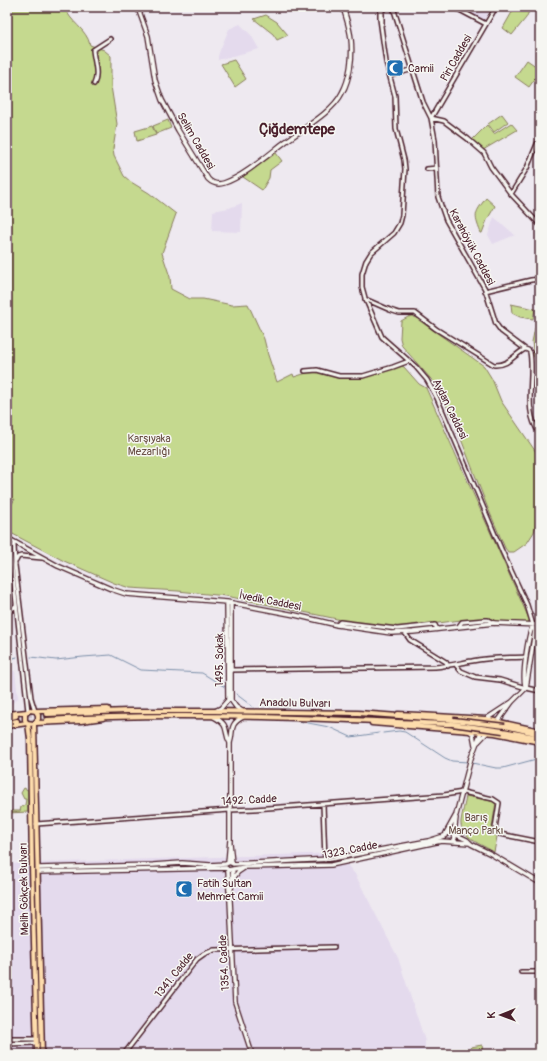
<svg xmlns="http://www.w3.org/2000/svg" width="547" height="1061" font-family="Pangolin,sans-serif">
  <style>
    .built { fill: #e4daed }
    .green { fill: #c5d98f; stroke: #887c5d }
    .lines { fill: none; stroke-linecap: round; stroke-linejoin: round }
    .stream { stroke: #7b8fa9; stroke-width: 1 }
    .primary-tunnel { stroke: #cdc1c9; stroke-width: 4; stroke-dasharray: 4 2; stroke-linecap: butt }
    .tertiary-casing { stroke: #4a1f2b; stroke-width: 6 }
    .secondary-casing { stroke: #4a1f2b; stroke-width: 6 }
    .primary-casing { stroke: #4a1f2b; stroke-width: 7 }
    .tertiary { stroke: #f6f6f2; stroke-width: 3 }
    .secondary { stroke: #f6f6f2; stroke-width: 3.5 }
    .primary { stroke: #fddcac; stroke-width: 4 }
    .primary-bridge-casing { stroke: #4a1f2b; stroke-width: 7; stroke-linecap: butt }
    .primary-bridge { stroke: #fddcac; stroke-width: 4 }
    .labels { text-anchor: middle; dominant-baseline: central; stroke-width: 3; stroke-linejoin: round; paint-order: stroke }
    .street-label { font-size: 11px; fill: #4a1f2b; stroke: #f6f6f2 }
    .poi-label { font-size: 11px; fill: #4a1f2b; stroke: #f6f6f2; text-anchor: start }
    .park-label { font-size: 11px; fill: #694e44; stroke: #f6f6f2 }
    .district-label { font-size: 15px; font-weight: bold; fill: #4a1f2b; stroke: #f6f6f2 }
  </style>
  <rect width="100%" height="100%" fill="#eee9f0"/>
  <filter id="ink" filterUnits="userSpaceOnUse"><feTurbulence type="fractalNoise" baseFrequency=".025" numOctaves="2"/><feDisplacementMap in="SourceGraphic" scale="8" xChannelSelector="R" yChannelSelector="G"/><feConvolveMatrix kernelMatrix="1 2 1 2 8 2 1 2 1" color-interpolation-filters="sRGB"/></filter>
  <g filter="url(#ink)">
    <!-- built -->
    <path class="built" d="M459,7H492L484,20Z
      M240,24L251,35L259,49L218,60V56L220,50L229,29Z
      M242,203L241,232L212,231L213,211L229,208Z
      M494,217L507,228L515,235L493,244L488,235Z
      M534,373L540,374V387L534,385Z
      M15,671L18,698L7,708V672Z
      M337,853L355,874L398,958L425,1041V1054H7V1013H11L7,864Z"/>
    <!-- green -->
    <path class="green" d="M7,7H65C69,22 87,29 90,45L104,50L111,56V86L117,124L113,149L114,156L124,176L131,182L149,193L176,214L162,253L170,277L171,289L190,299H203L232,305L248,304L264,339L268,355L277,382L293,374L294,377L313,371L353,377H363L402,366L404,367L419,384L426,388L530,621L527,623L461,620L408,627L385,626L342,620L226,596L178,591L130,588L114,583L64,561L7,531V512L15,499L7,502Z
      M515,7H531L526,18L512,35L503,28Z
      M266,15L277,22L288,35L277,40L273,34L254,19Z
      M234,60L246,79L235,87L221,64Z
      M527,60L540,69V72L529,87L515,77Z
      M502,114L508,122L494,132L488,124Z
      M168,120L171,128L156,134L153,126Z
      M511,123L517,130L483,150L472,140L487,125L494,134Z
      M152,126L156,135L137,141L135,131Z
      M276,153L282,161L270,170L269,178L262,190L243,177L242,176Z
      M486,198L495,206L487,220L482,233H481C473,214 475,213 486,198Z
      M511,304L535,309L533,319L520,317L512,313Z
      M413,316L484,366L492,379L501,401L540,458L539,514L534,532L527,543L514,552H508L505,548L487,506L454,421L437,386L402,346L400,338L401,321L408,317Z
      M535,328L540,329V356L534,357L532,342Z
      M24,788L28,790V812L8,813V811H20L21,807L25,805L26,799H24L21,793Z
      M466,796L496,802L492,827L497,837L494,852C483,845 459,837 461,821C462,813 465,804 466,796Z
      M482,1045L483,1053L472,1054L471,1047Z"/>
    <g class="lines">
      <!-- stream -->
      <path class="stream" d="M31,657L56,660L83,657L111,655L141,670L202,673L225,687
        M7,660L17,657
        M236,694L253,707
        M298,721L329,727L351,737L379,733
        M383,733L399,731L405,732L445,758L452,761L468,762
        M472,763L496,768H503L540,758"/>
      <!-- primary-tunnel -->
      <path class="primary-tunnel" d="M16,716L47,714
        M17,721L47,720"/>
      <!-- tertiary casing -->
      <g class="tertiary-casing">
        <path id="tertiary" d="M380,7V19L386,62L395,96L396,129L404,160L405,169L402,215L400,223L394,233L371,253L366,261L362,274V287L365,298L382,337L416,367L427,380L437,398L502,551L527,605L533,625
          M393,7L423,102L431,118L435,140L438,197L446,220L485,289L496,324L501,331L525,349L528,350L530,352C535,380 522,410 540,434
          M454,7L486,24
          M496,7L431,118L444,121L468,139L484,153L491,167L511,194L540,225
          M382,24V11L386,7
          M390,76L413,69
          M94,84C99,74 94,61 93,50L110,39
          M427,169L437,168
          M511,194L527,168L540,137
          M485,291L531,280L540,279
          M365,299L390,310L399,313H415L436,329L494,365C508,366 514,355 525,349
          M305,371L317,370L339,376H363L393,367L409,361
          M9,540L28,711
          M15,543L14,545L15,565L31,698L35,711
          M16,561L18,557L21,556L42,558
          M7,614L15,606
          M337,625L340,622L397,629L435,625L437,629
          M459,626L462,622L485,620H488L494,623
          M405,633L410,640L446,662L448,666
          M456,665L461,671L475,677L500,680L526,688L540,691
          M231,670L435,667C448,666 460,663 472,661C490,657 508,658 526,657
          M323,804L325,860
          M36,824L230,810L254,809L444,795L463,792L493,799L499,803L495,828L496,832L500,834L540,842
          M521,972H540
          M7,1039H36
          M7,1044L36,1043
          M124,1054L197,959L204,954L214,950L334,947"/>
      </g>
      <!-- secondary casing -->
      <g class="secondary-casing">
        <path id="secondary" d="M144,7L139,11L148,36L155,80L162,100L178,130L208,179C212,183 218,185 224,183C243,177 268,155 285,142C302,129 333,112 342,93C350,79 353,56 351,39C350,28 346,18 343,7
          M7,538L58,566L111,589L126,594L227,602L295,615L337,625L391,633L413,632L494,623L540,625
          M7,552L11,565
          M231,603V700L236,707L242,711
          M526,688C521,680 528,635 533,625
          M215,711L221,708L228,700L227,602
          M214,717C231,726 223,731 230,743
          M468,730L473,734L475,745
          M478,742L499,720L512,702L526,688L535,631L533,625
          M446,833L456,815L471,758L486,719L512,702
          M453,842L455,838L454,834L456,818
          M230,843L232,863
          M228,863L230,840V743C234,731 228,725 243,717
          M38,868L153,865L182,863L210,865L226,864L229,862L233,864L331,859L428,841L444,836L450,832L467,840L471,844L491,854L540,883
          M226,868L228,870L229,891
          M233,869L230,900L235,1002L252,1054
          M228,870L245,867L331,865L441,841L470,843
          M38,872L226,868
          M232,880L238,872L244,868"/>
      </g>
      <!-- primary casing -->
      <g class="primary-casing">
        <path id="primary" d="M36,711L108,709
          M7,714L27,712
          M47,714L127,711H214L358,713L453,720
          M398,714L419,715L486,719L540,731
          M7,718L16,716
          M47,720C182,711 318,719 452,724
          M7,723L17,721
          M28,723L30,739L32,868L37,1054
          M36,723L81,721L103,718
          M372,723L495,733L540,742
          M34,724L42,1054
          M7,726L27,723L34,724L38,719V715L36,711L30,710L25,714V720L27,723
          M505,726L540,734
          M503,731L540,738"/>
      </g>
      <!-- tertiary -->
      <use href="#tertiary" class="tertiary"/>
      <!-- secondary -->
      <use href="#secondary" class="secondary"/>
      <!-- primary -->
      <use href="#primary" class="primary"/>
      <!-- primary-bridge casing -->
      <g class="primary-bridge-casing">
        <path id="primary-bridge" d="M453,720L505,726
          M452,724L503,731"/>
      </g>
      <!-- primary-bridge -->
      <use href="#primary-bridge" class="primary-bridge"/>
    </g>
  </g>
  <!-- icons -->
  <defs>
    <g id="mosque-square" transform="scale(0.9)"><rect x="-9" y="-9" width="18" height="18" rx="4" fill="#1f6fb2" stroke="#f6f6f2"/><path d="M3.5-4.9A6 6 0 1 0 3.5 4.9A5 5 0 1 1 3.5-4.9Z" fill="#fff"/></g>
  </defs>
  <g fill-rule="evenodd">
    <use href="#mosque-square" x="395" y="68"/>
    <use href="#mosque-square" x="184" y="889"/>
  </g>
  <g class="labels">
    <!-- street labels -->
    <g class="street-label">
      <text transform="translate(456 58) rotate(-60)">Piri Caddesi</text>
      <text transform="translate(196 141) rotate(60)">Selim Caddesi</text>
      <text transform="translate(472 247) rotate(62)">Karahöyük Caddesi</text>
      <text transform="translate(450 409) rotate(64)">Aydan Caddesi</text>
      <text transform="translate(270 601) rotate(11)">İvedik Caddesi</text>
      <text transform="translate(219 660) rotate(-90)">1495. Sokak</text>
      <text transform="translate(295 703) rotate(1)">Anadolu Bulvarı</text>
      <text transform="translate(249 800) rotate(-3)">1492. Cadde</text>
      <text transform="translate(350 850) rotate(-11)">1323. Cadde</text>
      <text transform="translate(24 889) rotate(-91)">Melih Gökçek Bulvarı</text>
      <text transform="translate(224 963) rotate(-93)">1354. Cadde</text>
      <text transform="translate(174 975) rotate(-51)">1341. Cadde</text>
    </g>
    <!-- poi labels -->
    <g class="poi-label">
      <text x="408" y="68">Camii</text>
      <text x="197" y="883">Fatih Sultan<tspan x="197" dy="13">Mehmet Camii</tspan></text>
    </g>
    <!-- park labels -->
    <g class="park-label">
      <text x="149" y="438">Karşıyaka<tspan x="149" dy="13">Mezarlığı</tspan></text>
      <text x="476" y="817">Barış<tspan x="476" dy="13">Manço Parkı</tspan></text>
    </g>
    <!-- district labels -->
    <g class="district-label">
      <text x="297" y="129">Çiğdemtepe</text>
    </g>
  </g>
  <!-- margin -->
  <rect width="547" height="1061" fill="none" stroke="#f6f6f2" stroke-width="24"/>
  <rect x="12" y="12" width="523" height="1037" fill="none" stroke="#4a1f2b" stroke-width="1.5" filter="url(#ink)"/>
  <!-- north arrow -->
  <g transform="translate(501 1015) rotate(269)" stroke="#f6f6f2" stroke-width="3" paint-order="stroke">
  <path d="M0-3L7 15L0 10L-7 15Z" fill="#4a1f2b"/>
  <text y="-6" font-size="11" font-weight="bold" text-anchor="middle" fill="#4a1f2b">K</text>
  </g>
</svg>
